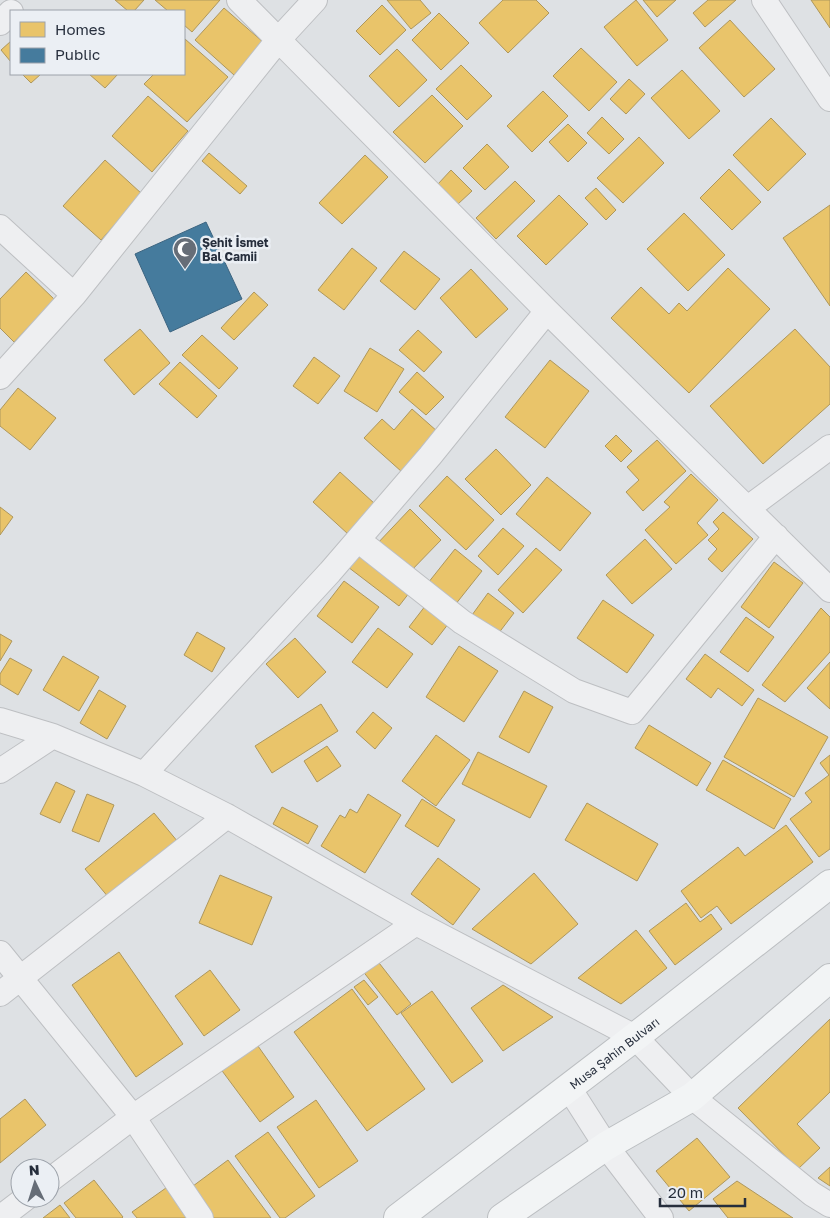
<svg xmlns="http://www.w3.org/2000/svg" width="830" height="1218" font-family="'Golos Text',sans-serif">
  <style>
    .homes { fill: #e9c46a; stroke: #ae975c }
    .public { fill: #457b9d; stroke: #3c6480 }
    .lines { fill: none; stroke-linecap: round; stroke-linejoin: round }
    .minor-casing { stroke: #bdbfc2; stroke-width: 26 }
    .primary-casing { stroke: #bbbec1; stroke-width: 30 }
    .minor { stroke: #eeeff1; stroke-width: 24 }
    .primary { stroke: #f2f4f5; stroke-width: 28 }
    .labels { text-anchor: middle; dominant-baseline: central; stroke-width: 5; stroke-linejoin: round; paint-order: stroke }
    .poi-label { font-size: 12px; font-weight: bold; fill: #262e3c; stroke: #ebeff4; text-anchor: start }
    .street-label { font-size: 12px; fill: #262e3c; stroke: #ebeff4 }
  </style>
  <rect width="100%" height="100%" fill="#dee1e4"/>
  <!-- homes -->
  <path class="homes" d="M115,0H144L134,11H128Z
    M155,0H220L192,32L184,25V11H168Z
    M387,0H420L431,13L411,29Z
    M503,0H536L549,13L508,53L479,23Z
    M636,0L668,40L637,66L604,27Z
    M643,0H676L657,17Z
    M708,0H736L705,27L693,13Z
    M811,0H830V28Z
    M382,5L406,30L380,55L356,31Z
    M224,8L263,42L234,75L195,40Z
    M439,13L469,43L441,70L412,40Z
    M730,20L775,69L744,97L699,48Z
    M185,39L228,77L187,122L144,84L154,74H184Z
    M11,41V62L1,50Z
    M581,48L617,82L589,111L553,76Z
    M397,49L427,80L399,107L369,76Z
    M461,65L492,96L467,120L436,89Z
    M682,70L720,111L689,139L651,98Z
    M22,74H41L31,83Z
    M89,74H118L105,88Z
    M629,79L645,94L626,114L610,99Z
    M543,91L568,116L532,152L507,126Z
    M432,95L463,126L425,163L393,132Z
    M148,96L188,131L152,172L112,136Z
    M602,117L624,139L609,154L587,133Z
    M771,118L806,154L768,191L733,155Z
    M568,124L587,143L568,162L549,142Z
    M639,137L664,163L623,203L597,178Z
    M487,144L509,167L485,190L463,168Z
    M209,153L247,186L240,194L202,161Z
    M365,155L388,177L342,224L319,203Z
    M105,160L142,194L101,240L63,206Z
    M729,169L761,202L732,230L700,198Z
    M451,170L472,191L458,204L438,184Z
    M515,181L535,201L496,239L476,218Z
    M596,188L616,210L606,220L585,198Z
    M559,195L588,224L546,265L517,236Z
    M830,205V306L783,238Z
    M684,213L725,255L688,291L647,249Z
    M352,248L377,268L344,310L318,290Z
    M404,251L440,279L415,310L380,281Z
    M728,268L770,309L689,393L611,318L641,287L669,314L679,303L687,311Z
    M471,269L508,309L476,338L440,298Z
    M26,272L55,300L14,342L0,328V299Z
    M254,292L268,305L234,340L221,328Z
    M140,329L170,363L134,395L104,360Z
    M795,329L830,367V404L763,464L710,406Z
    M418,330L442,352L424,372L399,350Z
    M202,335L238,368L219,389L182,355Z
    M370,348L404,369L377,412L344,391Z
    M314,357L340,376L318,404L293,386Z
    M550,360L589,391L545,448L505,417Z
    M180,362L217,396L197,418L159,384Z
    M417,372L444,397L426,415L399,392Z
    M18,388L56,418L30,450L0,426V410Z
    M412,409L438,432L402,472L364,438L382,419L394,430Z
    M616,435L632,451L621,462L605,446Z
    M657,440L686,471L643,511L626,492L639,480L627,467Z
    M496,449L531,485L501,515L465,479Z
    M340,472L375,504L348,534L313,502Z
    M691,474L718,500L697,523L708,535L676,564L645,530L670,507L664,502Z
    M447,476L494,520L466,550L419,506Z
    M547,477L591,513L560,551L516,514Z
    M0,507L13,517L0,535Z
    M410,509L441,540L406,576L375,546Z
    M723,512L753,539L722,572L708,559L717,549L708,540L719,529L713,522Z
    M503,528L524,546L498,575L478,556Z
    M645,539L672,569L632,604L606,575Z
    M536,548L562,570L523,613L498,590Z
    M362,549L413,588L399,606L348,567Z
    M455,549L482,571L451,610L424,588Z
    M774,562L803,583L769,628L741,607Z
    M344,581L379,607L352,643L317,616Z
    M488,593L514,613L498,634L472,615Z
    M603,600L654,635L627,673L577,638Z
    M429,601L452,619L432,645L409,627Z
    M821,608L830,617V652L785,702L762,685Z
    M746,617L774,637L748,672L720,652Z
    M378,628L413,654L387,688L352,662Z
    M197,632L225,648L212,672L184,655Z
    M0,634L12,641L0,661Z
    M295,638L326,672L298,698L266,664Z
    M459,646L498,671L464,722L426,697Z
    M705,654L754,690L742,706L718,688L711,698L686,679Z
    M63,656L99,677L79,711L43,690Z
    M10,658L32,670L18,695L0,684V674Z
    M830,662V709L807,688Z
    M99,690L126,706L107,739L80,723Z
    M524,691L553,707L529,753L499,737Z
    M758,698L828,737L794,797L724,757Z
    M321,704L338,731L272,773L255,746Z
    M373,712L392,728L375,749L356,732Z
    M649,725L711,763L697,786L635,748Z
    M436,735L470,760L436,806L402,781Z
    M327,746L341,766L317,782L304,761Z
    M478,752L547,786L530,818L462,784Z
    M830,755V849L819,857L790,819L812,802L805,793L829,775L820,763Z
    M723,760L791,799L774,829L706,790Z
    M56,782L75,791L60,823L40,814Z
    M87,794L114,805L99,842L72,831Z
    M368,794L401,815L365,873L321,846L340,815L345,818L350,809L357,813Z
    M422,799L455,820L438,847L405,826Z
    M587,803L658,844L637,881L565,840Z
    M282,807L318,826L308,844L273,824Z
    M154,813L178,842L109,898L85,869Z
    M786,825L813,862L731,924L717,906L701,918L681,891L738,847L745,856Z
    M438,858L480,889L453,925L411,894Z
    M534,873L578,924L531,964L472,929Z
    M220,875L272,897L252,945L199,923Z
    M686,903L700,922L711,914L722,929L675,965L649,931Z
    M636,930L667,968L621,1004L578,978Z
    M119,952L183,1044L136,1077L72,985Z
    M376,959L411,1004L397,1015L362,970Z
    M210,970L240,1010L204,1036L175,996Z
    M364,980L378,997L368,1005L354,987Z
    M503,985L553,1017L503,1051L471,1008Z
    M352,989L425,1089L367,1131L294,1032Z
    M432,991L483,1061L452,1083L401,1013Z
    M830,1019V1092L797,1124L820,1148L798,1169L738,1108Z
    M253,1039L294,1097L260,1122L217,1064Z
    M25,1099L46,1125L0,1163V1119Z
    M316,1100L358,1161L319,1188L277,1127Z
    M268,1132L315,1196L285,1218H280L235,1156Z
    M697,1138L730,1177L689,1211L656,1171Z
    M228,1160L271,1218H211L189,1189Z
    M830,1167V1186L818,1178Z
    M94,1180L123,1217L122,1218H76L64,1203Z
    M737,1181L793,1218H728L713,1199Z
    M173,1183L198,1218H137L132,1212Z
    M60,1205L70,1218H43Z"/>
  <!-- public -->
  <path class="public" d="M206,222L242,299L170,332L135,254Z"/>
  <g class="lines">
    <!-- minor casing -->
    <g class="minor-casing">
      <path id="minor" d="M239,0L547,311L830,590
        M764,0L830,99
        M0,23L11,12
        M0,227L74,295
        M0,377L74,295L279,39L315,0
        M748,508L830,447
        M358,540L462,622L574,691L632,712L776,536
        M0,720L53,736L144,774L227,816L416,923L635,1037L692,1097L812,1194L830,1205
        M0,771L53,736
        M144,774L330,572L430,456L547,311
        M0,953L133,1117L201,1218
        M0,994L227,816
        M569,1088L606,1146L661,1218
        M50,1180L133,1117L416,923
        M0,1218L26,1198"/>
    </g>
    <!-- primary casing -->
    <g class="primary-casing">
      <g id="primary">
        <path id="s1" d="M398,1218L635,1037L830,884"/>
        <path d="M502,1218L606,1146L692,1097L830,978"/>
      </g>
    </g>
    <!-- minor -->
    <use href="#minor" class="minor"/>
    <!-- primary -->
    <use href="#primary" class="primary"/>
  </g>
  <!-- icons -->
  <defs>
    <g id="mosque-pin" transform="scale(1.25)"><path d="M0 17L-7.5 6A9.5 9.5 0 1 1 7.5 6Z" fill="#666d77" stroke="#ebeff4"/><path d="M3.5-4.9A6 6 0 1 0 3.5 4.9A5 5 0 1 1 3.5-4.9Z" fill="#fff"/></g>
  </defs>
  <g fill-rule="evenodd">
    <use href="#mosque-pin" x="185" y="249"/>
  </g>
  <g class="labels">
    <!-- poi labels -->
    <g class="poi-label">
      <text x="202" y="242">Şehit İsmet<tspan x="202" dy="14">Bal Camii</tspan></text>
    </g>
    <!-- street labels -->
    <g class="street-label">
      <text stroke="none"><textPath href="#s1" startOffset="272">Musa Şahin Bulvarı</textPath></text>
    </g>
  </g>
  <!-- legend -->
  <rect x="10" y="10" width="175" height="65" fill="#ebeff4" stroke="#9ca2aa"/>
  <rect x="20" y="22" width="25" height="15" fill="#e9c46a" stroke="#9ca2aa"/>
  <text x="55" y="35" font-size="15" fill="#262e3c">Homes</text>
  <rect x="20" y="48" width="25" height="15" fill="#457b9d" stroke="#9ca2aa"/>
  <text x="55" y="60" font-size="15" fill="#262e3c">Public</text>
  <!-- north arrow -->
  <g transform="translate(35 1183) rotate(356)"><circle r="24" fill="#ebeff4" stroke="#9ca2aa"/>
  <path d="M0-4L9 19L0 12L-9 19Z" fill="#666d77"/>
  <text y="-8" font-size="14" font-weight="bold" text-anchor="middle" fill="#262e3c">N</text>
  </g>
  <!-- scale -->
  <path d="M660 1198v8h85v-8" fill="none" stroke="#262e3c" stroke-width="2.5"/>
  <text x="668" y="1198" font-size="15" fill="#262e3c" stroke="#ebeff4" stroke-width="4" paint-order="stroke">20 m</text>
</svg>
